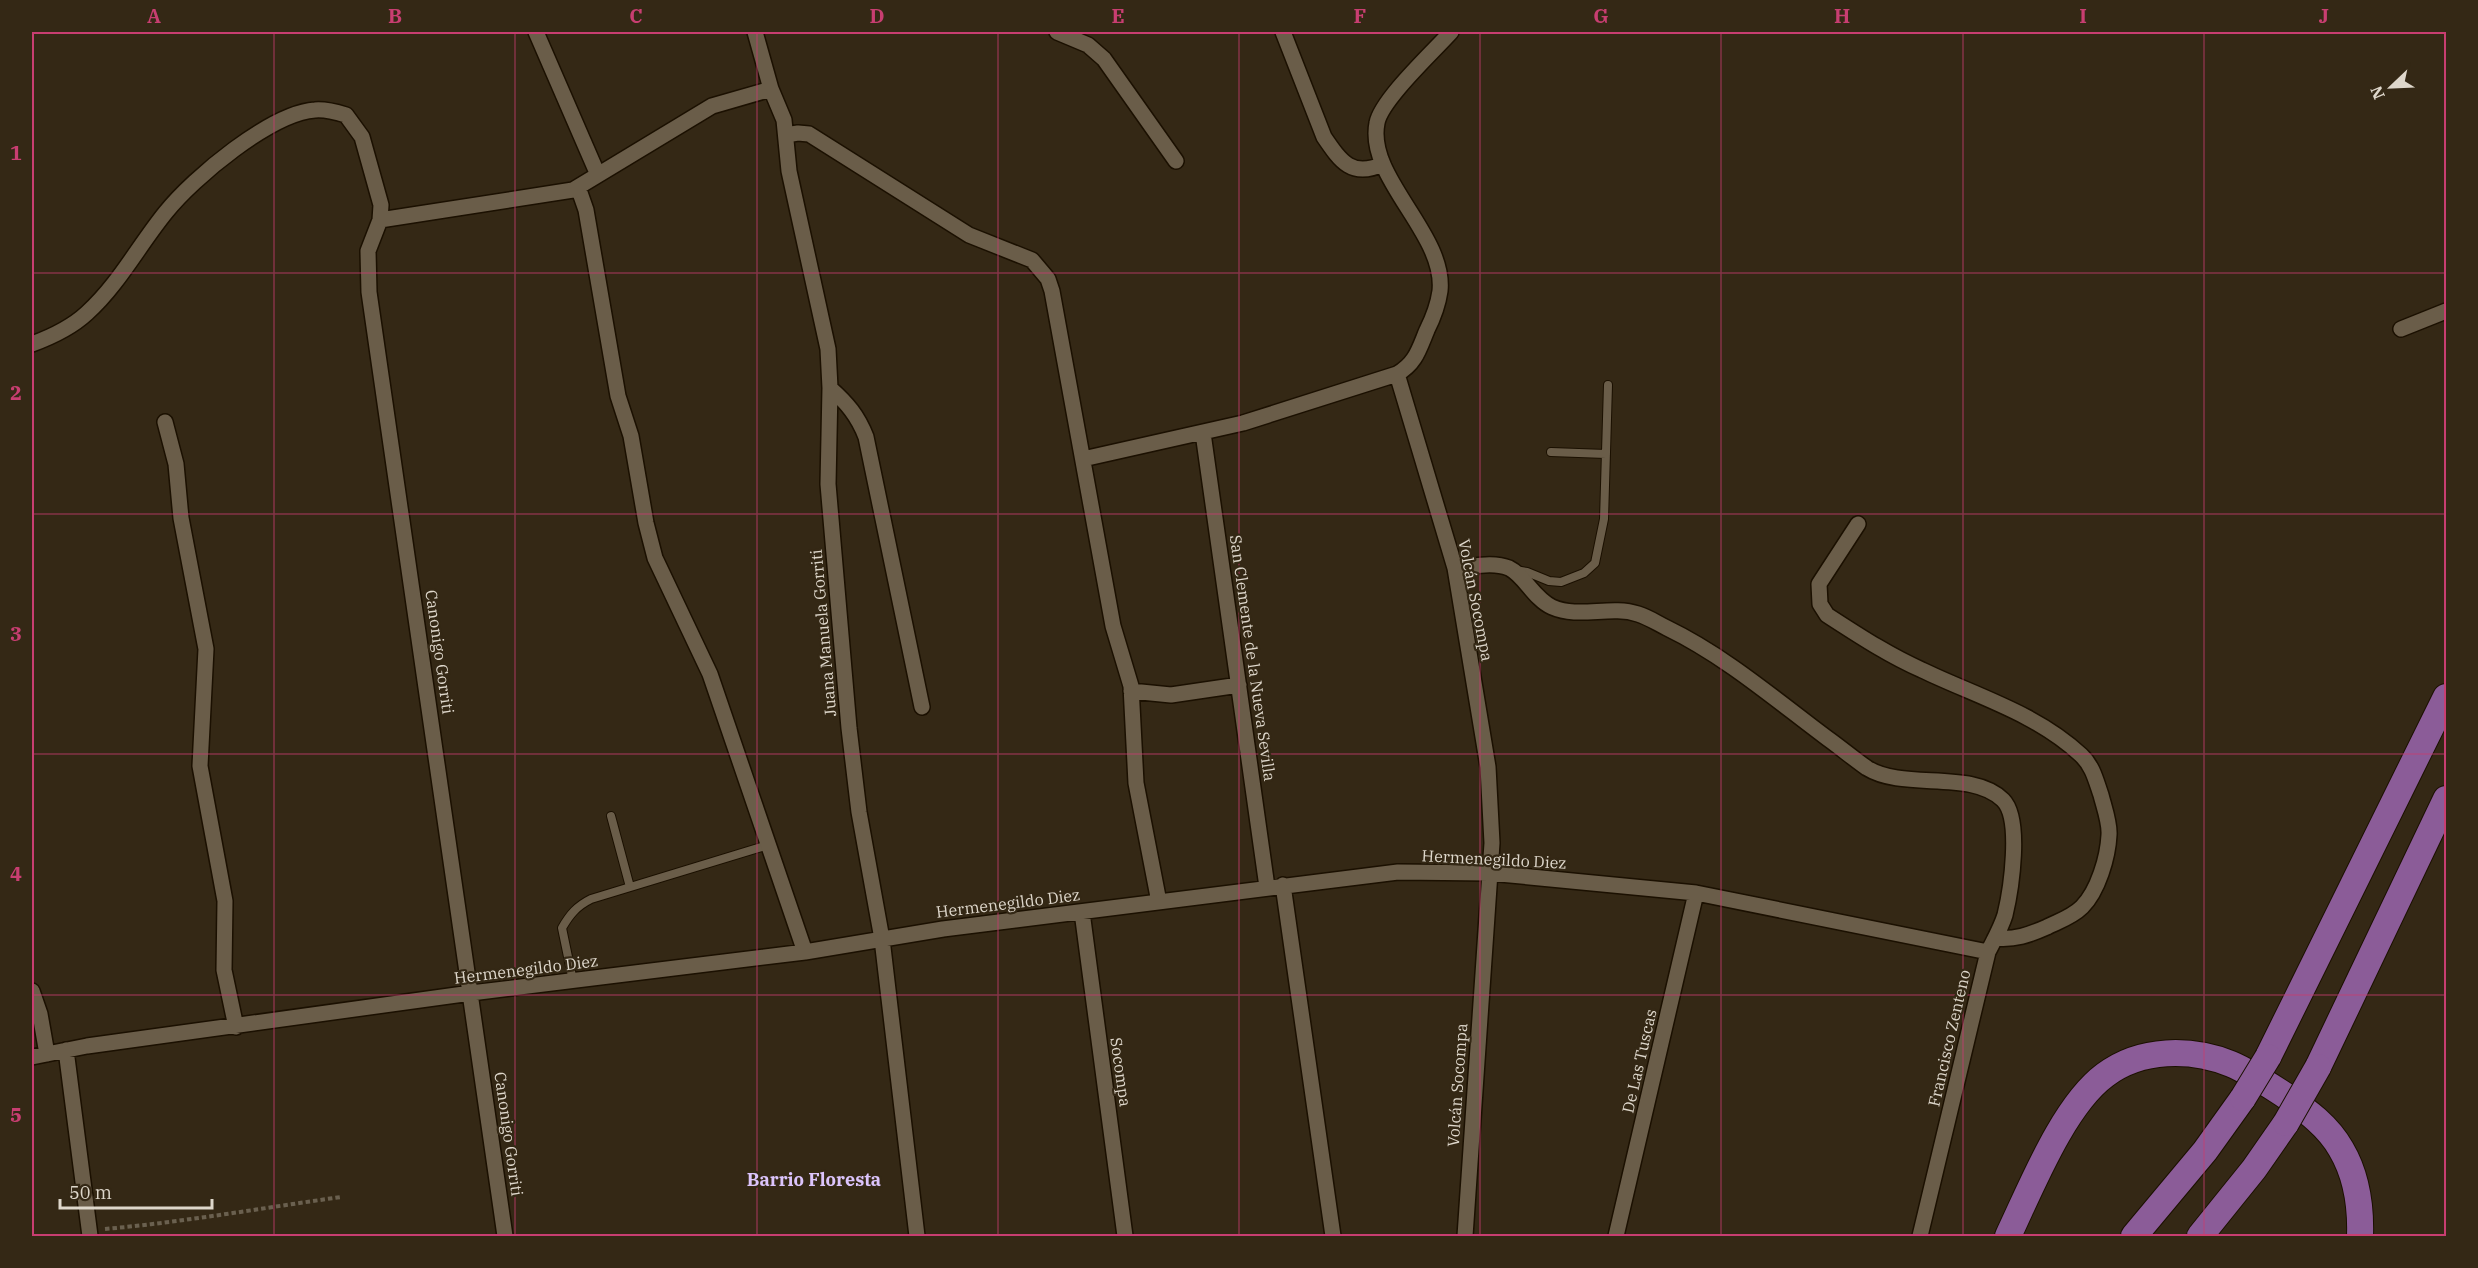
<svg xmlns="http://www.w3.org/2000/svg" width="2478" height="1268" font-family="'IBM Plex Serif',serif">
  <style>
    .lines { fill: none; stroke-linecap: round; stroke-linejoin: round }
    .lane-casing { stroke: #1b1001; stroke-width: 10 }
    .street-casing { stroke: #1b1001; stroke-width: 18 }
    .primary-casing { stroke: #1b1001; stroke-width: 28 }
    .path { stroke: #6a604f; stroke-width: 4; stroke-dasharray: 4.5 3; stroke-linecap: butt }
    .lane { stroke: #6a5d49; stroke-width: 8 }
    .street { stroke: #6a5d49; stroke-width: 15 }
    .primary { stroke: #8b5c98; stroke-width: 26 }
    .primary-bridge-casing { stroke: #1b1001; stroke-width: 28; stroke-linecap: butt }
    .primary-bridge { stroke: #8b5c98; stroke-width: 26 }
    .grid { fill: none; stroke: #c83e71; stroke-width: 1.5; stroke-opacity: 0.55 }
    .labels { text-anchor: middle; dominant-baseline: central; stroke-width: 4.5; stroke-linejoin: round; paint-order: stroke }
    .street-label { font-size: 16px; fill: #ded7cb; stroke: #342815 }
    .neighbourhood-label { font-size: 18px; font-weight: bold; fill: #dcc4fc; stroke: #342815 }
    .neatline { fill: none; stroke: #c83e71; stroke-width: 2 }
    .grid-label { font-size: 20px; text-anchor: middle; font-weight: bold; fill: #c83e71 }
  </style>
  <rect width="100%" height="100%" fill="#342815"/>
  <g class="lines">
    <!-- lane casing -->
    <g class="lane-casing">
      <path id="lane" d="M1551,452L1606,454
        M1515,570L1527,572L1549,581L1561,582L1584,573L1595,563L1604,519L1608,385
        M611,816L630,887
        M573,981L562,928C570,914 577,906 591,899L768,845"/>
    </g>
    <!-- street casing -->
    <g class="street-casing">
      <path id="street" d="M536,32L598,175
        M755,32L771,89L784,120L789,171L828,349L830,388L828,484L849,728L859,812L882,939L917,1236
        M1057,32L1088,45L1104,59L1176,161
        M1283,32L1324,137C1341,162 1352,178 1383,164
        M1451,32C1434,51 1381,100 1377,123C1366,178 1446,234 1440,291C1438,305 1433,318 1427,330C1419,349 1416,363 1397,374L1455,568L1488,767L1492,843L1465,1236
        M786,135L798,133L809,134L969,235L1032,260L1048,279L1052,291L1113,626L1131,686L1136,783L1159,902
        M578,187L586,210L618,396L631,436L646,523L655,558L710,674L805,952
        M380,220L573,190L712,106L771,89
        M2401,329L2446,311
        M32,344C51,337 72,327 87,313C119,284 139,245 166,212C193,178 271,113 315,110C325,109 336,112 346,115L362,137L381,205L380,220L368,251L369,292L505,1236
        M830,388C847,403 858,416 866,437L922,707
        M165,422L176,464L181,518L206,649L200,766L225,901L224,970L236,1027
        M1203,433L1267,887
        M1083,459L1243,423L1397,374
        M1858,524L1819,584L1820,604L1827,615C1858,635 1888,655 1922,670C1976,696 2036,713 2081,755C2093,766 2096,781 2101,795C2104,807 2110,823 2109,835C2108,857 2098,891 2082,907C2072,917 2059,921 2047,927C2029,935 2015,940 1995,938
        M1455,568C1472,567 1492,561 1509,568C1524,575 1534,599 1552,607C1579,619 1610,605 1638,614C1648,617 1657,623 1667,628C1725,656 1776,700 1827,738C1841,748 1854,759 1867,768C1904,791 1972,769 2003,800C2022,819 2011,890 2005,915C2001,928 1994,940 1988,952L1920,1236
        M1131,691L1171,695L1239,685
        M1283,885L1333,1236
        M1082,912L1125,1236
        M32,991L40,1014L47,1054
        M66,1050L90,1236
        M32,1057L87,1046L471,993L805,952L943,929L1398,872L1489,873L1696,893L1988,952
        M1616,1236L1696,893"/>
    </g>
    <!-- primary casing -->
    <g class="primary-casing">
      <path id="primary" d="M2268,1057L2446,697
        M2318,1067L2446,799
        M2008,1236C2031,1188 2063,1106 2105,1075C2141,1048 2191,1048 2231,1064C2250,1072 2269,1085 2286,1096C2307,1111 2328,1126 2341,1149C2357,1176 2361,1206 2360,1236
        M2134,1236L2205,1151L2243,1098
        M2200,1236L2254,1169L2286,1123"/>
    </g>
    <!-- path -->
    <path class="path" d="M105,1229C184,1222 262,1208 341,1197"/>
    <!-- lane -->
    <use href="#lane" class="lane"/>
    <!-- street -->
    <use href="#street" class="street"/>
    <!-- primary -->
    <use href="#primary" class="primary"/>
    <!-- primary-bridge casing -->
    <g class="primary-bridge-casing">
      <path id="primary-bridge" d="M2243,1098L2268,1057
        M2286,1123L2318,1067"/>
    </g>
    <!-- primary-bridge -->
    <use href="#primary-bridge" class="primary-bridge"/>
  </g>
  <!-- grid -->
  <path class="grid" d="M274,32V1236M515,32V1236M757,32V1236M998,32V1236M1239,32V1236M1480,32V1236M1721,32V1236M1963,32V1236M2204,32V1236M32,273H2446M32,514H2446M32,754H2446M32,995H2446"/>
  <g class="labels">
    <!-- street labels -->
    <g class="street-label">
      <text transform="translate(1476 600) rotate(79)">Volcán Socompa</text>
      <text transform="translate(823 633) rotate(-95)">Juana Manuela Gorriti</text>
      <text transform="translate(440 652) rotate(82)">Canonigo Gorriti</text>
      <text transform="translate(1253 658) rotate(82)">San Clemente de la Nueva Sevilla</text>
      <text transform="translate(1494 859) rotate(3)">Hermenegildo Diez</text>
      <text transform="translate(1008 903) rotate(-7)">Hermenegildo Diez</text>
      <text transform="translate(526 969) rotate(-7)">Hermenegildo Diez</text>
      <text transform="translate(1949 1038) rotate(-77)">Francisco Zenteno</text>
      <text transform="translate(1639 1061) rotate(-77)">De Las Tuscas</text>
      <text transform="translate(1121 1072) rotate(82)">Socompa</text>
      <text transform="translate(1457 1085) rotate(-86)">Volcán Socompa</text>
      <text transform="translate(509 1134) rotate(82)">Canonigo Gorriti</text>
    </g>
    <!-- neighbourhood labels -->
    <g class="neighbourhood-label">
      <text x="814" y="1179">Barrio Floresta</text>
    </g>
  </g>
  <!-- border -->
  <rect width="2478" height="1268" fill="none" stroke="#342815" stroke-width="66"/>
  <!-- north arrow -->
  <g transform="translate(2391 87) rotate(247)" stroke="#342815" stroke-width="4.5" paint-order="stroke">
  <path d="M0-4.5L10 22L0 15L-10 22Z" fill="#ded7cb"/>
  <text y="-9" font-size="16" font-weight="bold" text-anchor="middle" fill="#ded7cb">N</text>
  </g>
  <!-- scale -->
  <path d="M60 1199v9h152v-9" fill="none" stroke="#ded7cb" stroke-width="3"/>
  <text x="69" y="1199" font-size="18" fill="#ded7cb" stroke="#342815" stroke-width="4.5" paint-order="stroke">50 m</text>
  <rect x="33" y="33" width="2412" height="1202" class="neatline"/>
  <g class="grid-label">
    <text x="154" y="23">A</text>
    <text x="395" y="23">B</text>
    <text x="636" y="23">C</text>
    <text x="877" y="23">D</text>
    <text x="1118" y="23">E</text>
    <text x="1360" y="23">F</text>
    <text x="1601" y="23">G</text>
    <text x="1842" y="23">H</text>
    <text x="2083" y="23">I</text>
    <text x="2324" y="23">J</text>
    <text x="16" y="160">1</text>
    <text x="16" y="400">2</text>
    <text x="16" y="641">3</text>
    <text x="16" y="881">4</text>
    <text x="16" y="1122">5</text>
  </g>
</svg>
